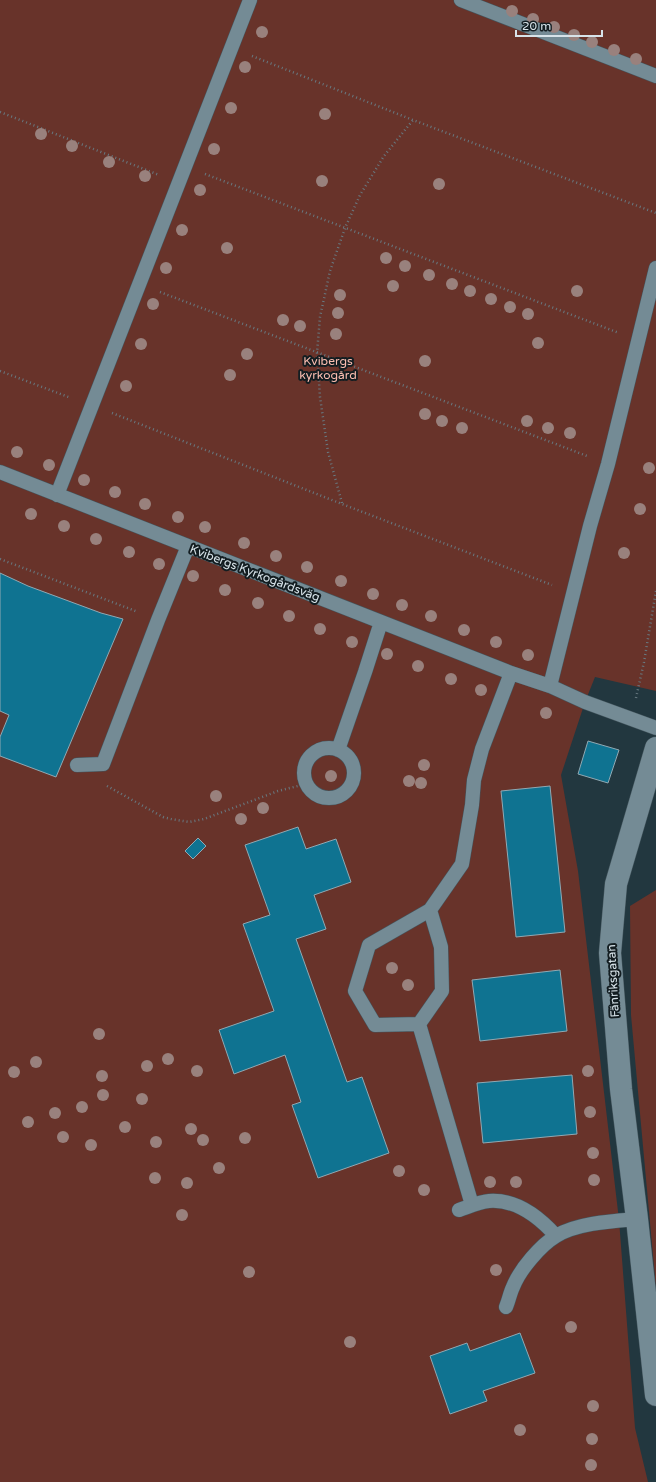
<svg xmlns="http://www.w3.org/2000/svg" width="656" height="1482" font-family="'Varela Round',sans-serif">
  <style>
    .green { fill: #68332a }
    .building { fill: #0f7391; stroke: #90a9b3 }
    .lines { fill: none; stroke-linecap: round; stroke-linejoin: round }
    .service-casing { stroke: #43555d; stroke-width: 15 }
    .minor-casing { stroke: #43555d; stroke-width: 23 }
    .path { stroke: #687980; stroke-width: 2.5; stroke-dasharray: 1 3; stroke-linecap: butt }
    .service { stroke: #748b95; stroke-width: 14 }
    .minor { stroke: #748b95; stroke-width: 22 }
    .tree { fill: #99817d }
    .labels { text-anchor: middle; dominant-baseline: central; stroke-width: 4; stroke-linejoin: round; paint-order: stroke }
    .park-label { font-size: 12px; fill: #fbbdb0; stroke: #131d21 }
    .street-label { font-size: 12px; fill: #d7e3e9; stroke: #131d21 }
  </style>
  <rect width="100%" height="100%" fill="#22373f"/>
  <!-- green -->
  <path class="green" d="M0,0H656V691L595,677L585,702L561,775L578,871L619,1220L635,1428L648,1482H0Z
    M656,890V1288L631,1015L630,906Z"/>
  <!-- building -->
  <path class="building" d="M0,573L28,586L101,613L123,619L56,777L0,756V737L9,715L0,711Z
    M588,741L619,750L608,783L578,774Z
    M550,786L565,932L516,937L501,791Z
    M298,827L306,849L336,839L351,882L314,895L326,929L296,939L347,1082L362,1077L389,1153L318,1178L292,1105L301,1102L285,1055L234,1074L219,1030L274,1011L243,924L270,915L245,845Z
    M198,838L206,846L193,859L185,851Z
    M560,970L567,1031L480,1041L472,980Z
    M572,1075L577,1134L483,1143L477,1083Z
    M520,1333L535,1373L483,1391L487,1401L450,1414L430,1356L467,1343L470,1351Z"/>
  <g class="lines">
    <!-- service casing -->
    <g class="service-casing">
      <path id="service" d="M461,0L656,76
        M0,472L511,673L550,686L585,702L656,728
        M57,495L250,0
        M550,686L590,526L608,464L656,268
        M304 773a25 25 0 1 1 50 0a25 25 0 1 1-50 0Z
        M338,750L365,672L381,622
        M77,765L103,764L158,620L188,546
        M430,910L441,947L442,991L419,1024L375,1025L355,991L369,945L430,910L462,864L472,805L474,780L482,749L511,673
        M419,1024L472,1205
        M459,1210C468,1207 479,1202 489,1201C516,1199 539,1217 556,1236
        M506,1307C509,1300 510,1293 513,1287C520,1269 541,1245 556,1236C577,1223 613,1221 637,1219"/>
    </g>
    <!-- minor casing -->
    <g class="minor-casing">
      <path id="minor" d="M656,748L616,884L610,953L621,1089L637,1219L656,1395"/>
    </g>
    <!-- path -->
    <path class="path" d="M252,56L413,120L656,213
      M0,112L159,175
      M205,174L619,333
      M160,292L587,456
      M0,371L71,398
      M112,413L342,504L552,585
      M342,503L328,452L320,397L317,353L320,317L330,271L345,228L360,195L384,156L413,120
      M0,559L138,612
      M636,698L644,662L656,591
      M107,786L163,817L171,819L189,822L204,819L278,791L306,784"/>
    <!-- service -->
    <use href="#service" class="service"/>
    <!-- minor -->
    <use href="#minor" class="minor"/>
  </g>
  <!-- trees -->
  <g class="tree">
    <circle cx="512" cy="11" r="6"/>
    <circle cx="533" cy="19" r="6"/>
    <circle cx="554" cy="27" r="6"/>
    <circle cx="262" cy="32" r="6"/>
    <circle cx="574" cy="35" r="6"/>
    <circle cx="592" cy="42" r="6"/>
    <circle cx="614" cy="50" r="6"/>
    <circle cx="636" cy="59" r="6"/>
    <circle cx="245" cy="67" r="6"/>
    <circle cx="231" cy="108" r="6"/>
    <circle cx="325" cy="114" r="6"/>
    <circle cx="41" cy="134" r="6"/>
    <circle cx="72" cy="146" r="6"/>
    <circle cx="214" cy="149" r="6"/>
    <circle cx="109" cy="162" r="6"/>
    <circle cx="145" cy="176" r="6"/>
    <circle cx="322" cy="181" r="6"/>
    <circle cx="439" cy="184" r="6"/>
    <circle cx="200" cy="190" r="6"/>
    <circle cx="182" cy="230" r="6"/>
    <circle cx="227" cy="248" r="6"/>
    <circle cx="386" cy="258" r="6"/>
    <circle cx="405" cy="266" r="6"/>
    <circle cx="166" cy="268" r="6"/>
    <circle cx="429" cy="275" r="6"/>
    <circle cx="452" cy="284" r="6"/>
    <circle cx="393" cy="286" r="6"/>
    <circle cx="470" cy="291" r="6"/>
    <circle cx="577" cy="291" r="6"/>
    <circle cx="340" cy="295" r="6"/>
    <circle cx="491" cy="299" r="6"/>
    <circle cx="153" cy="304" r="6"/>
    <circle cx="510" cy="307" r="6"/>
    <circle cx="338" cy="313" r="6"/>
    <circle cx="528" cy="314" r="6"/>
    <circle cx="283" cy="320" r="6"/>
    <circle cx="300" cy="326" r="6"/>
    <circle cx="336" cy="334" r="6"/>
    <circle cx="538" cy="343" r="6"/>
    <circle cx="141" cy="344" r="6"/>
    <circle cx="247" cy="354" r="6"/>
    <circle cx="425" cy="361" r="6"/>
    <circle cx="230" cy="375" r="6"/>
    <circle cx="126" cy="386" r="6"/>
    <circle cx="425" cy="414" r="6"/>
    <circle cx="442" cy="421" r="6"/>
    <circle cx="527" cy="421" r="6"/>
    <circle cx="462" cy="428" r="6"/>
    <circle cx="548" cy="428" r="6"/>
    <circle cx="570" cy="433" r="6"/>
    <circle cx="17" cy="452" r="6"/>
    <circle cx="49" cy="465" r="6"/>
    <circle cx="649" cy="468" r="6"/>
    <circle cx="84" cy="480" r="6"/>
    <circle cx="115" cy="492" r="6"/>
    <circle cx="145" cy="504" r="6"/>
    <circle cx="640" cy="509" r="6"/>
    <circle cx="31" cy="514" r="6"/>
    <circle cx="178" cy="517" r="6"/>
    <circle cx="64" cy="526" r="6"/>
    <circle cx="205" cy="527" r="6"/>
    <circle cx="96" cy="539" r="6"/>
    <circle cx="244" cy="543" r="6"/>
    <circle cx="129" cy="552" r="6"/>
    <circle cx="624" cy="553" r="6"/>
    <circle cx="276" cy="556" r="6"/>
    <circle cx="159" cy="564" r="6"/>
    <circle cx="307" cy="567" r="6"/>
    <circle cx="193" cy="576" r="6"/>
    <circle cx="341" cy="581" r="6"/>
    <circle cx="225" cy="590" r="6"/>
    <circle cx="373" cy="594" r="6"/>
    <circle cx="258" cy="603" r="6"/>
    <circle cx="402" cy="605" r="6"/>
    <circle cx="289" cy="616" r="6"/>
    <circle cx="431" cy="616" r="6"/>
    <circle cx="320" cy="629" r="6"/>
    <circle cx="464" cy="630" r="6"/>
    <circle cx="352" cy="642" r="6"/>
    <circle cx="496" cy="642" r="6"/>
    <circle cx="387" cy="654" r="6"/>
    <circle cx="528" cy="655" r="6"/>
    <circle cx="418" cy="666" r="6"/>
    <circle cx="451" cy="679" r="6"/>
    <circle cx="481" cy="690" r="6"/>
    <circle cx="546" cy="713" r="6"/>
    <circle cx="424" cy="765" r="6"/>
    <circle cx="331" cy="776" r="6"/>
    <circle cx="409" cy="781" r="6"/>
    <circle cx="421" cy="783" r="6"/>
    <circle cx="216" cy="796" r="6"/>
    <circle cx="263" cy="808" r="6"/>
    <circle cx="241" cy="819" r="6"/>
    <circle cx="392" cy="968" r="6"/>
    <circle cx="408" cy="985" r="6"/>
    <circle cx="99" cy="1034" r="6"/>
    <circle cx="168" cy="1059" r="6"/>
    <circle cx="36" cy="1062" r="6"/>
    <circle cx="147" cy="1066" r="6"/>
    <circle cx="197" cy="1071" r="6"/>
    <circle cx="588" cy="1071" r="6"/>
    <circle cx="14" cy="1072" r="6"/>
    <circle cx="102" cy="1076" r="6"/>
    <circle cx="103" cy="1095" r="6"/>
    <circle cx="142" cy="1099" r="6"/>
    <circle cx="82" cy="1107" r="6"/>
    <circle cx="590" cy="1112" r="6"/>
    <circle cx="55" cy="1113" r="6"/>
    <circle cx="28" cy="1122" r="6"/>
    <circle cx="125" cy="1127" r="6"/>
    <circle cx="191" cy="1129" r="6"/>
    <circle cx="63" cy="1137" r="6"/>
    <circle cx="245" cy="1138" r="6"/>
    <circle cx="203" cy="1140" r="6"/>
    <circle cx="156" cy="1142" r="6"/>
    <circle cx="91" cy="1145" r="6"/>
    <circle cx="593" cy="1153" r="6"/>
    <circle cx="219" cy="1168" r="6"/>
    <circle cx="399" cy="1171" r="6"/>
    <circle cx="155" cy="1178" r="6"/>
    <circle cx="594" cy="1180" r="6"/>
    <circle cx="490" cy="1182" r="6"/>
    <circle cx="516" cy="1182" r="6"/>
    <circle cx="187" cy="1183" r="6"/>
    <circle cx="424" cy="1190" r="6"/>
    <circle cx="182" cy="1215" r="6"/>
    <circle cx="496" cy="1270" r="6"/>
    <circle cx="249" cy="1272" r="6"/>
    <circle cx="571" cy="1327" r="6"/>
    <circle cx="350" cy="1342" r="6"/>
    <circle cx="593" cy="1406" r="6"/>
    <circle cx="520" cy="1430" r="6"/>
    <circle cx="592" cy="1439" r="6"/>
    <circle cx="591" cy="1465" r="6"/>
  </g>
  <g class="labels">
    <!-- park labels -->
    <g class="park-label">
      <text x="328" y="361">Kvibergs<tspan x="328" dy="14">kyrkogård</tspan></text>
    </g>
    <!-- street labels -->
    <g class="street-label">
      <text transform="translate(255 573) rotate(21)">Kvibergs Kyrkogårdsväg</text>
      <text transform="translate(613 981) rotate(-93)">Fänriksgatan</text>
    </g>
  </g>
  <!-- scale -->
  <path d="M516 30v6h86v-6" fill="none" stroke="#d7e3e9" stroke-width="2"/>
  <text x="522" y="30" font-size="12" fill="#d7e3e9" stroke="#131d21" stroke-width="3" paint-order="stroke">20 m</text>
</svg>
